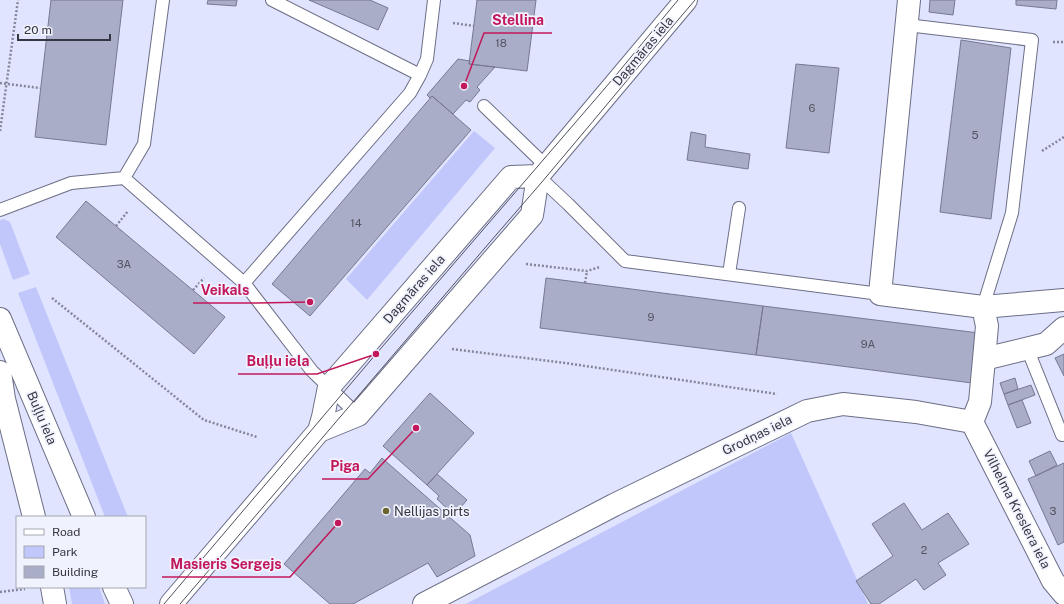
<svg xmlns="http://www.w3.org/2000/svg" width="1064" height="604" font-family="'Public Sans',sans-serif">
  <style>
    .green { fill: #c1c7fb }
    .building { fill: #aaadc7; stroke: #767991 }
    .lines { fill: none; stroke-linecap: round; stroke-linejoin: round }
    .service-casing { stroke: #6b6e85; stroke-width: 14 }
    .minor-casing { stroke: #6b6e85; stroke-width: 24 }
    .tertiary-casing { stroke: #6b6e85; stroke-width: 24 }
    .path { stroke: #848799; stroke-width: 2.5; stroke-dasharray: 2 2; stroke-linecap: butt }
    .service { stroke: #fff; stroke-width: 12 }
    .minor { stroke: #fff; stroke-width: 22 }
    .tertiary { stroke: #fff; stroke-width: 22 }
    .tram { stroke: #4e505d; stroke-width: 1 }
    .poi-dot { fill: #6c632f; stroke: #f0f2fd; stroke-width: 1.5 }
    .labels { text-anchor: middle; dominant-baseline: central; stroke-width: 3.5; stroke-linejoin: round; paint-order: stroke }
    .number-label { font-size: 11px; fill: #525462 }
    .street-label { font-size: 13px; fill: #353641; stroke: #f0f2fd }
    .poi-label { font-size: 13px; fill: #353641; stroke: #f0f2fd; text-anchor: start }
    .leader { fill: none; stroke: #c2185b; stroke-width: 1.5 }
    .callout-dot { fill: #c2185b; stroke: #f0f2fd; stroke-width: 1.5 }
    .callout-label { font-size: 14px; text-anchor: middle; font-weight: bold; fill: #c2185b; stroke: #f0f2fd; stroke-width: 3.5; stroke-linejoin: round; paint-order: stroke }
  </style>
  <rect width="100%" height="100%" fill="#e0e4ff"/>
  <!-- green -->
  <path class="green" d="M474,131L495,148L367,300L346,279Z
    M4,219L10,222L30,274L13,280L0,244V220Z
    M36,287L128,517H105L18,293Z
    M791,433L868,604H466Z
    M69,587H99L105,604H72Z"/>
  <!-- building -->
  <path class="building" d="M51,0H123L106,145L35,137Z
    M208,0H237L236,6L207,4Z
    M309,0H370L388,8L378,30Z
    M477,0H536L527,71L469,64Z
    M930,0H955L953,15L929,12Z
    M1016,0H1057L1056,9L1016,5Z
    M961,40L1011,48L991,219L940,212Z
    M458,59L470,61L469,64L495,67L477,87L480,90L470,102L466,100L453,114L432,96L430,98L427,95Z
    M796,64L839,68L829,153L786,148Z
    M432,96L471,130L310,316L272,284Z
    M691,132L706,135L705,147L750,154L748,169L687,160Z
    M86,201L225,317L194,354L56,237Z
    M546,278L763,306L756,355L540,328Z
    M763,306L979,333L972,383L756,355Z
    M1064,354V376L1055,358Z
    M1015,378L1018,389L1004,394L1000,383Z
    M1031,385L1035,395L1008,405L1004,394Z
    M430,393L474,433L427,485L383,446Z
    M1022,400L1031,423L1017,428L1008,405Z
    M1050,451L1057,465L1036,476L1029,461Z
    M382,458L470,535L475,556L437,577L428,563L353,604H330L284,564L365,469L370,473Z
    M1064,463V542L1058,545L1028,479Z
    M437,474L467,500L454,515L437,499L439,496L427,485Z
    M904,503L922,530L948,513L969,544L938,563L946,575L924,590L916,579L879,604H871L856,581L893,556L872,524Z"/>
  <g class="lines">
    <!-- service casing -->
    <g class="service-casing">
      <path id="service" d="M272,0L420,75
        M907,25L1032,40L1012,213L983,307
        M484,106L546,166
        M538,176L568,204L625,261L880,294
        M124,178L244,283L312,371L358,415
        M0,210L71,183L124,178L144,144L163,0
        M729,274L739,208
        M244,283L410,93L420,75L427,59L434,0
        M1027,348L1062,435"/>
    </g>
    <!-- minor casing -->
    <g class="minor-casing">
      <path id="minor" d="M909,0L880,294L983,307L1064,300
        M984,359L1046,344L1064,328
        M972,422L1053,581L1064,594
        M972,422L980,402L984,359L987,326L983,307
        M424,604L614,505L807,411L843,404L916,412L972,422"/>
    </g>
    <!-- tertiary casing -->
    <g class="tertiary-casing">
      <path id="tertiary" d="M0,319L84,517
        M0,372L4,399L34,517
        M319,431L358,415L532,215L538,176L686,0
        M52,587L55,604
        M114,587L122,604
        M171,604L319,431L323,417L329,387L511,177L538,176"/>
    </g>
    <!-- path -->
    <path class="path" d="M453,23L474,26
      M1053,42H1064
      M0,83L40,88
      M0,131L18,0
      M1042,151L1064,137
      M116,226L128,211
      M526,264L587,271L600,267
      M585,283L587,271
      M193,290L204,278
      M52,298L204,420L257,437
      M452,349L565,363L777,394
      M0,592L25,589"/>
    <!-- service -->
    <use href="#service" class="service"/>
    <!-- minor -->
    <use href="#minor" class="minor"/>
    <!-- tertiary -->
    <use href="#tertiary" class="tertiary"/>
    <!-- tram -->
    <path class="tram" d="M164,604L376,354L612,80L678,0
      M180,604L490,242C560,163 626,80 695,0"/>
  </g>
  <!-- markers -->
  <circle class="poi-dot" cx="386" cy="511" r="4"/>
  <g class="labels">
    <!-- number labels -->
    <g class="number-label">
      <text x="501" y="43">18</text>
      <text x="812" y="108">6</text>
      <text x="975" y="135">5</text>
      <text x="356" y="223">14</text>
      <text x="124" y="264">3A</text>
      <text x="651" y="317">9</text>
      <text x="868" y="344">9A</text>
      <text x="1053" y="511">3</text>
      <text x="924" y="550">2</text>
    </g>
    <!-- street labels -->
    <g class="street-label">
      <text transform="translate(643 51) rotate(-50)">Dagmāras iela</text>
      <text transform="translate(414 289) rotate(-49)">Dagmāras iela</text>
      <text transform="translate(42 418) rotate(67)">Buļļu iela</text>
      <text transform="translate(757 435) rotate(-26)">Grodņas iela</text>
      <text transform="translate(1017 509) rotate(63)">Vilhelma Kreslera iela</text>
    </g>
    <!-- poi labels -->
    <g class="poi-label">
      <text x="394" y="511">Nellijas pirts</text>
    </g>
  </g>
  <!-- callouts -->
  <path class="leader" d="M464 86L484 33H552M310 302L257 303H193M376 354L317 374H238M416 428L368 479H322M338 523L290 577H162"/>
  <g class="callout-dot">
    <circle cx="464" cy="86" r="4"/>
    <circle cx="310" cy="302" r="4"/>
    <circle cx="376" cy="354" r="4"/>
    <circle cx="416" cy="428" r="4"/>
    <circle cx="338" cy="523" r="4"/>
  </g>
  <g class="callout-label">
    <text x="518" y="25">Stellina</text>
    <text x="225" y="295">Veikals</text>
    <text x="278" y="366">Buļļu iela</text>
    <text x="345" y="471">Piga</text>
    <text x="226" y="569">Masieris Sergejs</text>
  </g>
  <!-- legend -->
  <rect x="16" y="516" width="130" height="72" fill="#f0f2fd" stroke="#a5a7b2"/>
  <rect x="24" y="529" width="20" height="6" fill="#ffffff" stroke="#a5a7b2"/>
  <text x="52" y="536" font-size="12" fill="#353641">Road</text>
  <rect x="24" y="546" width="20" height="12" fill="#c1c7fb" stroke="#a5a7b2"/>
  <text x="52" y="556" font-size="12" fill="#353641">Park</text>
  <rect x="24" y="566" width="20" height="12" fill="#aaadc7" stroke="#a5a7b2"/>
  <text x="52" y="576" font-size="12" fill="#353641">Building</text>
  <!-- scale -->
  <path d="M18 34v6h92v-6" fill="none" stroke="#353641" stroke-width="2"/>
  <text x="24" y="34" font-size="12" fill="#353641" stroke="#f0f2fd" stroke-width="3" paint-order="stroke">20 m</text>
</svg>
